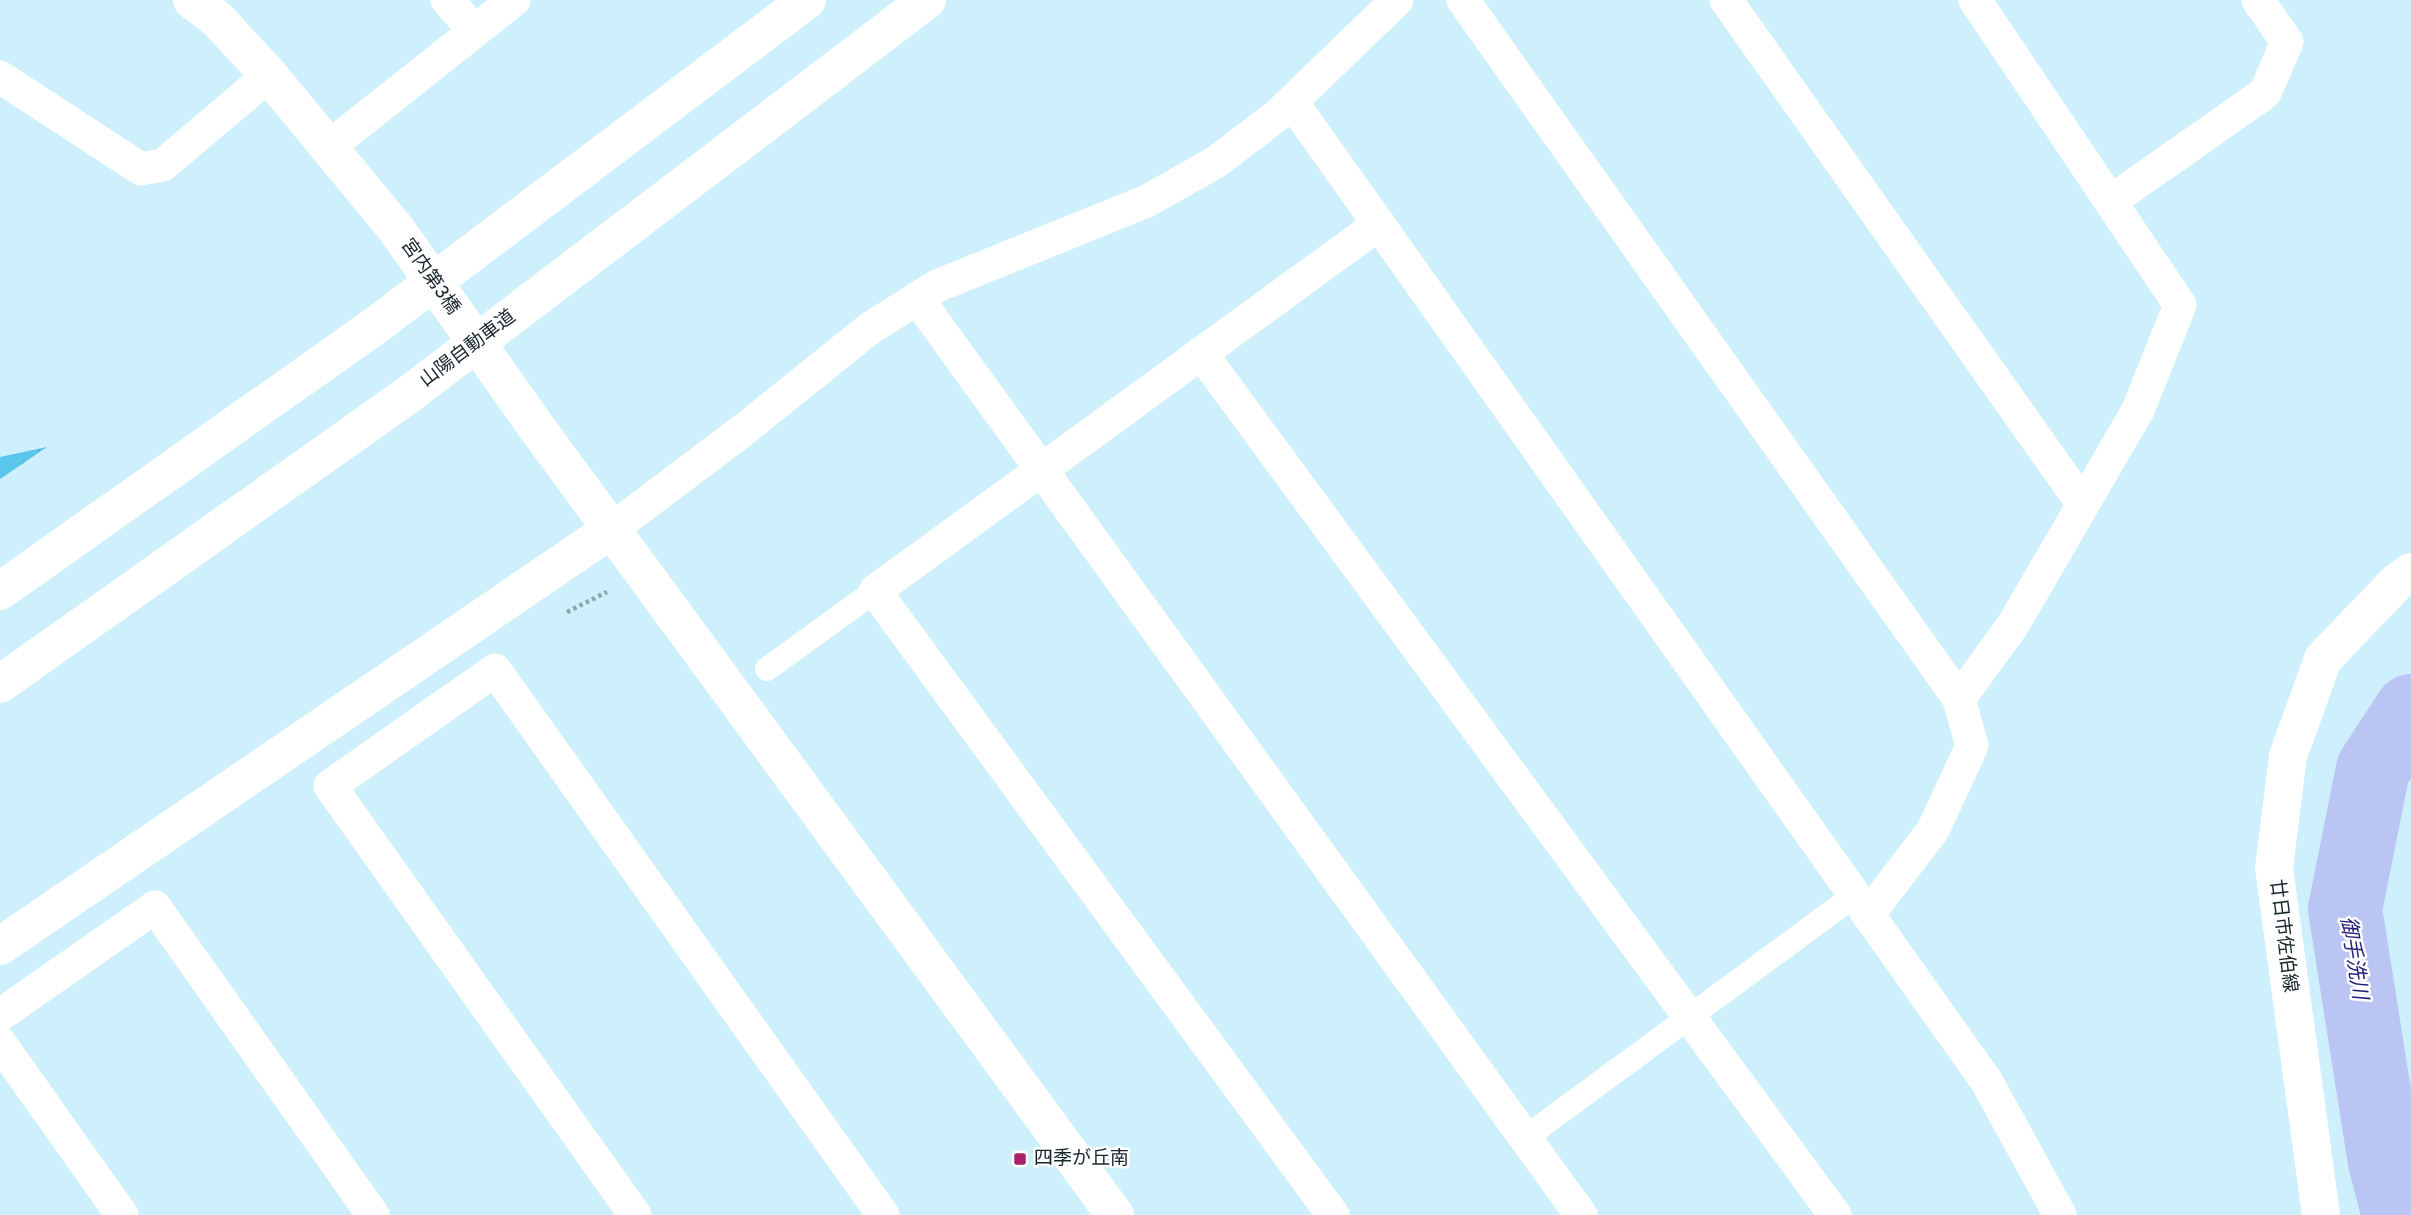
<svg xmlns="http://www.w3.org/2000/svg" width="2411" height="1215" font-family="Overpass,'Noto Sans JP',sans-serif">
  <style>
    .forest { fill: url(#forest-crowns) }
    .lines { fill: none; stroke-linecap: round; stroke-linejoin: round }
    .river { stroke: #bbc5f4; stroke-width: 74 }
    .path { stroke: #8ba6b0; stroke-width: 4.5; stroke-dasharray: 3.5 3.5; stroke-linecap: butt }
    .pedestrian { stroke: #fff; stroke-width: 24 }
    .minor { stroke: #fff; stroke-width: 33 }
    .tertiary { stroke: #fff; stroke-width: 38 }
    .primary { stroke: #fff; stroke-width: 38 }
    .motorway { stroke: #fff; stroke-width: 38 }
    .poi-dot { fill: #a82169; stroke: #fff; stroke-width: 2.5 }
    .labels { text-anchor: middle; dominant-baseline: central; stroke-width: 5; stroke-linejoin: round; paint-order: stroke }
    .street-label { font-size: 19px; fill: #16262c; stroke: #fff }
    .poi-label { font-size: 19px; fill: #16262c; stroke: #fff; text-anchor: start }
    .water-label { font-size: 21px; font-style: italic; fill: #232278; stroke: #fff }
  </style>
  <defs>
    <pattern id="forest-crowns" width="20" height="18" patternUnits="userSpaceOnUse" patternTransform="scale(1.75)"><rect width="20" height="18" fill="#59c6eb"/><path d="M2 6a3 3 0 1 1 6 0M12 15a3 3 0 1 1 6 0" fill="none" stroke="#4daaca"/></pattern>
  </defs>
  <rect width="100%" height="100%" fill="#ceeffc"/>
  <!-- forest -->
  <path class="forest" d="M47,447L0,479V457Z"/>
  <g class="lines">
    <!-- river -->
    <path class="river" d="M2399,1215L2385,1162L2345,909L2373,769L2411,711"/>
    <!-- path -->
    <path class="path" d="M567,612L607,592"/>
    <!-- pedestrian -->
    <path class="pedestrian" d="M767,669L875,591
      M1525,1138L1855,895"/>
    <!-- minor -->
    <path class="minor" d="M447,0L474,30
      M1463,0L1959,699
      M1726,0L2082,503
      M0,77L141,169L163,165L269,75
      M1292,102L1987,1082L2060,1215
      M330,146L514,0
      M2111,201L2265,93L2287,42L2258,0
      M917,298L1581,1215
      M1201,353L1835,1215
      M612,529L746,428L869,329L937,286L1147,201L1216,162L1279,114L1397,0
      M1868,915L1933,830L1972,746L1959,699L2013,625L2138,410L2180,305L1975,0
      M0,1015L155,907L373,1215
      M0,1043L122,1215
      M635,1215L330,786L495,670L883,1215
      M1333,1215L875,591L1379,224"/>
    <!-- tertiary -->
    <path class="tertiary" d="M192,0L217,19L269,75L396,229L537,428L1115,1215
      M0,946L612,529"/>
    <!-- primary -->
    <path class="primary" d="M2321,1215L2274,868L2288,756L2323,659L2397,582L2411,572"/>
    <!-- motorway -->
    <path class="motorway" d="M0,591L375,326L807,0
      M0,684L408,395L927,0"/>
  </g>
  <!-- markers -->
  <rect class="poi-dot" x="1013" y="1152" width="14" height="14" rx="3.5"/>
  <g class="labels">
    <!-- street labels -->
    <g class="street-label">
      <text transform="translate(430 277) rotate(55)">宮内第3橋</text>
      <text transform="translate(468 349) rotate(-37)">山陽自動車道</text>
      <text transform="translate(2283 936) rotate(83)">廿日市佐伯線</text>
    </g>
    <!-- poi labels -->
    <g class="poi-label">
      <text x="1034" y="1159">四季が丘南</text>
    </g>
    <!-- water labels -->
    <g class="water-label">
      <text transform="translate(2353 958) rotate(81)">御手洗川</text>
    </g>
  </g>
</svg>
